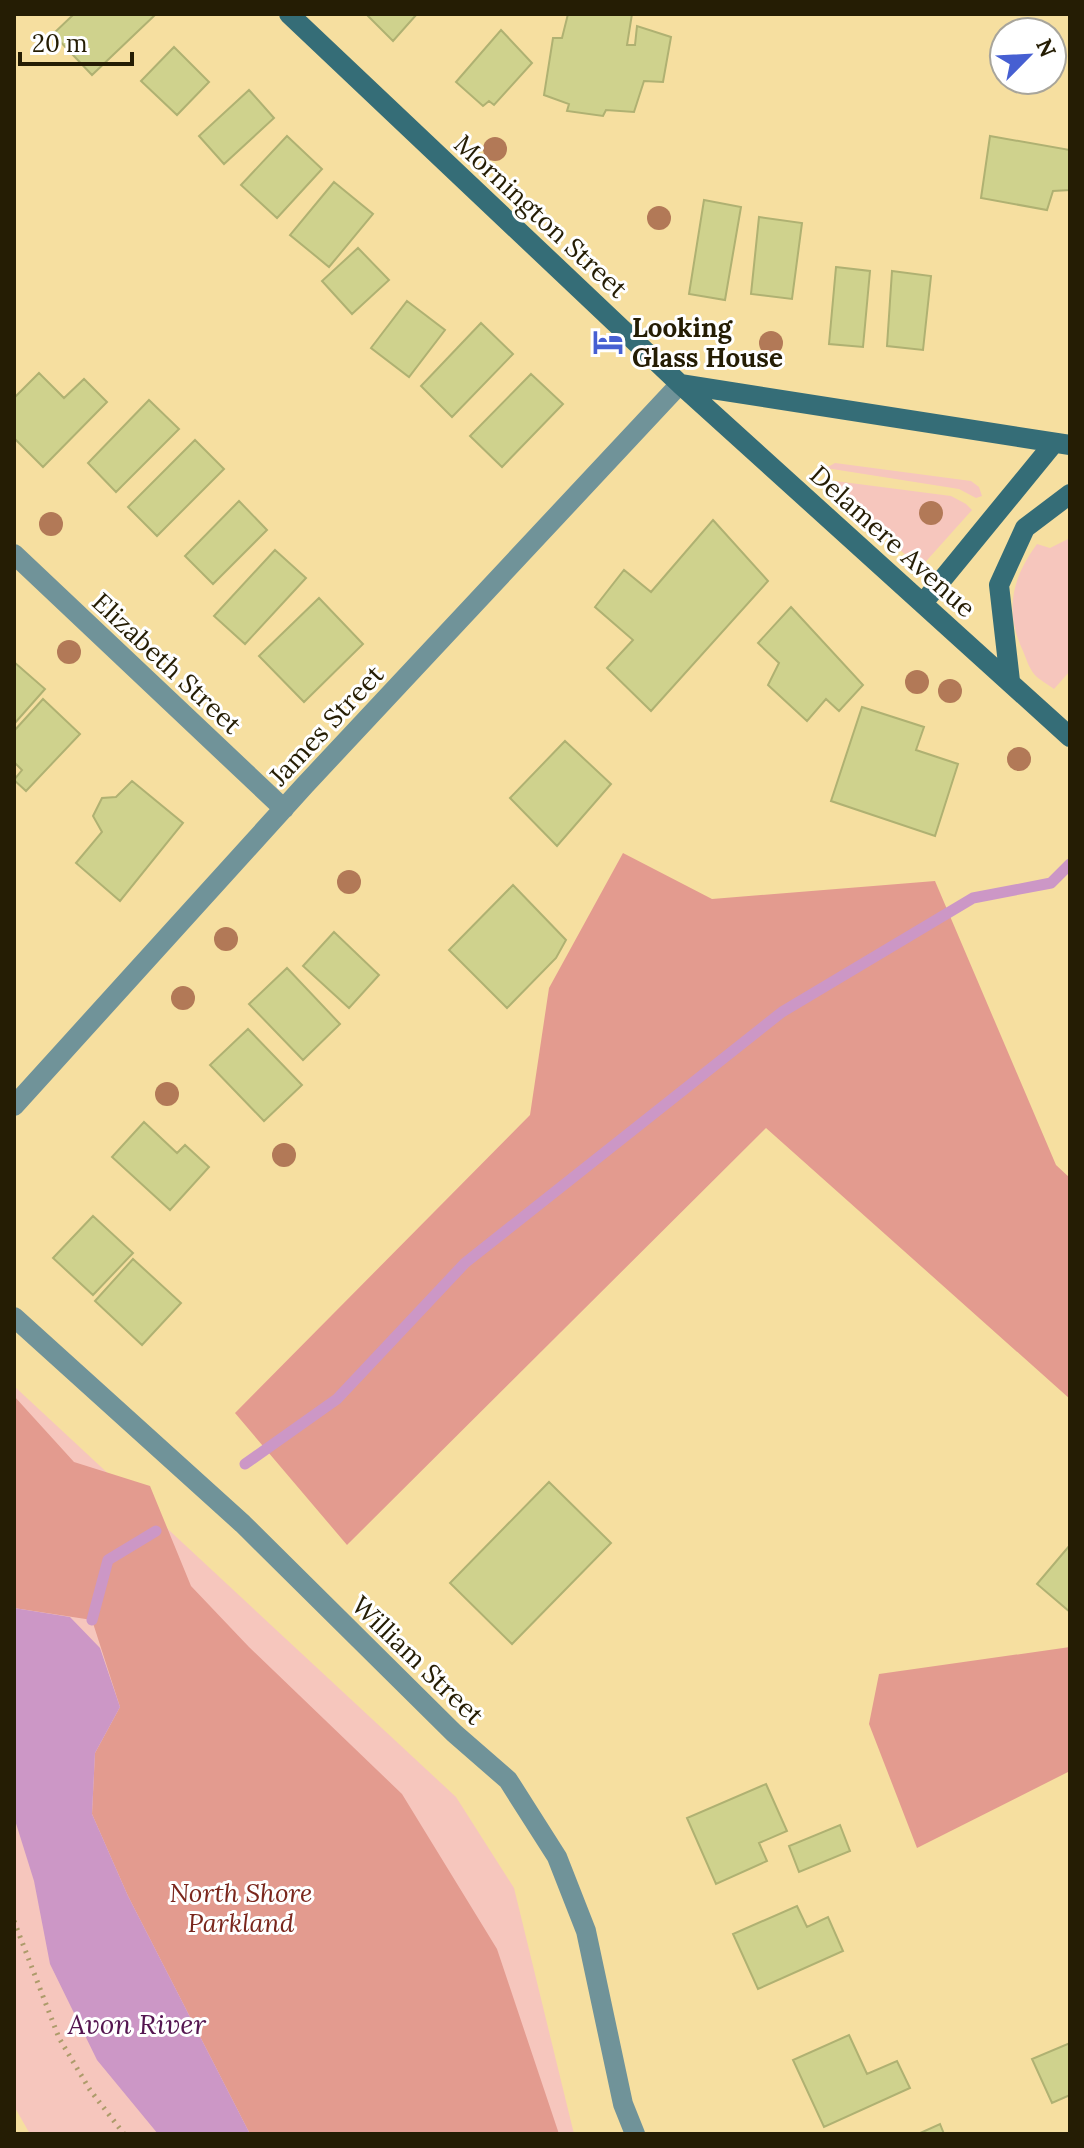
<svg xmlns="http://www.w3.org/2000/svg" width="1084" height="2148" font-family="Lora,serif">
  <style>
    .green { fill: #f6c6bd }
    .forest { fill: #e39b8f }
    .water { fill: #cc97c6 }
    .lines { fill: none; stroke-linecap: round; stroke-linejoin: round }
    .stream { stroke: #cc97c6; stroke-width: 11 }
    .building { fill: #cfd28d; stroke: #afb172; stroke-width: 2 }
    .path { stroke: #ad9b6a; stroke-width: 5; stroke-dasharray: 2 6; stroke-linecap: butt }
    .street { stroke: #709399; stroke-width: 20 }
    .secondary { stroke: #356d77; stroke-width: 20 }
    .tree { fill: #b27957 }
    .labels { text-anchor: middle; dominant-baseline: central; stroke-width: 6; stroke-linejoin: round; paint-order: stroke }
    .street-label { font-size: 26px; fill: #251d04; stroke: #fff }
    .poi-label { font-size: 26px; font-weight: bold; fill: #251d04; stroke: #fff; text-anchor: start }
    .park-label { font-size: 26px; font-style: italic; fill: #7a261c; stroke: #fff }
    .water-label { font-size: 28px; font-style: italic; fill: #541550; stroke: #fff }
  </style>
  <rect width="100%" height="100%" fill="#f6dfa0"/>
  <!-- green -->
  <path class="green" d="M835,463L971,481L979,487L982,496L976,498L959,489L826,468Z
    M835,481L951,496L966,504L972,510L920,568L834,490L831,485Z
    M1070,538V671L1054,689C1048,684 1039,680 1034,674C1029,668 1026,658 1023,651C1004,611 1012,578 1037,544L1050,548Z
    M14,1386L456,1797L514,1888L574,2134H30L14,2106Z"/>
  <!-- forest -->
  <path class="forest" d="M623,853L712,899L935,881L1056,1165L1070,1178V1399L766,1128L347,1545L235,1413L530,1115L549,988Z
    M14,1396L74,1462L150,1486L191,1586L249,1647L402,1794L497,1949L559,2134H250L128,1896L92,1814L95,1753L120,1707L92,1620L14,1608Z
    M1070,1647V1771L917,1848L869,1724L879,1674Z"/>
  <!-- water -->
  <path class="water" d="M14,1608L70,1617L100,1648L120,1707L95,1753L92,1814L128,1896L250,2134H158L97,2060L50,1964L34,1881L14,1817Z"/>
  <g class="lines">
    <!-- stream -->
    <path class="stream" d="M245,1464L337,1399L465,1263L782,1012L973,898L1051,883L1070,864
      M92,1620L108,1560L156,1531"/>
  </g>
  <!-- building -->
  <path class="building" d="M74,14H156L92,75L53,34Z
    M366,14H417L393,41Z
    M568,14H632L627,45H635L637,26L671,37L663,82L644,81L634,112L606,110L603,116L567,111L569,104L544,95L553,38H562Z
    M501,30L532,63L494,105L489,101L483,106L456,82Z
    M174,47L209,82L177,115L141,81Z
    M249,90L274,118L224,164L199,136Z
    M287,136L322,169L277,218L241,185Z
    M990,136L1070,150V190L1053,191L1047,210L981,198Z
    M334,182L373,214L329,267L290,235Z
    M704,200L741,207L725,300L689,294Z
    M759,217L802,223L792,299L751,294Z
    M358,248L389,280L352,314L322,281Z
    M836,267L870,271L863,347L829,344Z
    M892,271L931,276L923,350L887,346Z
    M407,301L445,330L409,377L371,348Z
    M481,323L513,354L452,417L421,386Z
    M39,373L64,398L84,379L107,402L43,467L14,438V398Z
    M531,374L563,404L502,467L470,436Z
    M149,400L179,429L116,492L88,463Z
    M195,440L224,469L157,536L128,507Z
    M239,501L267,530L213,584L185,556Z
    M713,520L768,581L651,711L607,668L633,640L595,607L624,570L651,592Z
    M275,550L306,578L245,644L214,616Z
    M319,598L363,644L304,702L259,656Z
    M791,607L863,685L839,711L826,699L807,721L768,685L779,663L758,643Z
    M14,662L45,689L14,724Z
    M43,699L80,734L26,791L14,780L22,770L14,762V731Z
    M862,707L924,727L916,750L958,764L935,836L831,801Z
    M565,741L611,784L557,846L510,798Z
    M132,781L183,823L120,901L76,863L102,832L93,816L102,798L116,797Z
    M513,885L566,940L556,958L507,1008L449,950Z
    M334,932L379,975L349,1008L303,966Z
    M287,968L340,1024L303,1060L249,1004Z
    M248,1029L302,1085L264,1121L210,1065Z
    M144,1122L177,1153L185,1145L209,1167L170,1210L112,1157Z
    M93,1216L133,1253L93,1295L53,1258Z
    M133,1259L181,1303L142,1345L95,1301Z
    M549,1482L611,1543L512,1644L450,1583Z
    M1070,1545V1612L1037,1584Z
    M766,1784L787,1831L759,1843L767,1861L716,1884L687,1818Z
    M840,1825L850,1851L799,1872L789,1846Z
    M797,1906L807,1927L828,1917L843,1951L758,1989L733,1934Z
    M849,2035L867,2074L897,2061L910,2088L824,2127L793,2060Z
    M1070,2043V2095L1052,2103L1032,2059Z
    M940,2124L944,2134H918Z"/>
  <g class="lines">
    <!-- path -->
    <path class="path" d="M14,1921L59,2038L90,2090L124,2134"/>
    <!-- street -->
    <path class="street" d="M14,554L284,809
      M14,1106L305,785L680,384
      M14,1317L243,1524L454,1733L508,1780L557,1857L586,1931L623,2104L635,2134"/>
    <!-- secondary -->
    <path class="secondary" d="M289,14L680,384L1070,737
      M680,384L1070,445
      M923,603L1054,443
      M1010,681L999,585L1025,528L1070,494"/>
  </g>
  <!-- trees -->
  <g class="tree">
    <circle cx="495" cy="149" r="12"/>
    <circle cx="659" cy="218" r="12"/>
    <circle cx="771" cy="343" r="12"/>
    <circle cx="931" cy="513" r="12"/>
    <circle cx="51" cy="524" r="12"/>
    <circle cx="69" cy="652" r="12"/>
    <circle cx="917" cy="682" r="12"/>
    <circle cx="950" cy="691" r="12"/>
    <circle cx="1019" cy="759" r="12"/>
    <circle cx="349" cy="882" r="12"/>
    <circle cx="226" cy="939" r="12"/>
    <circle cx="183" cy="998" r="12"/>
    <circle cx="167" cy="1094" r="12"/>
    <circle cx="284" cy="1155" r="12"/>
  </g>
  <!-- icons -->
  <defs>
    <g id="hotel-bare" transform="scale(2.4)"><path d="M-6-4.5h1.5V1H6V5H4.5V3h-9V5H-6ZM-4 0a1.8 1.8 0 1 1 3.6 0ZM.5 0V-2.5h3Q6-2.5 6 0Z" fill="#465fd2" stroke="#fff" stroke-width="2.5" paint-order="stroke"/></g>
  </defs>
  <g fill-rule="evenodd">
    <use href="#hotel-bare" x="608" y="342"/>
  </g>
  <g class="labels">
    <!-- street labels -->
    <g class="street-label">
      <text transform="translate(541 216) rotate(43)">Mornington Street</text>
      <text transform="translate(893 541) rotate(42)">Delamere Avenue</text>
      <text transform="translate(167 663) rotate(43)">Elizabeth Street</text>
      <text transform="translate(326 725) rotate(-47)">James Street</text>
      <text transform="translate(418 1660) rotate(44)">William Street</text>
    </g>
    <!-- poi labels -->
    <g class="poi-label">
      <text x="632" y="327">Looking<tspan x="632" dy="30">Glass House</tspan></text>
    </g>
    <!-- park labels -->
    <g class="park-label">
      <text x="241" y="1892">North Shore<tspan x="241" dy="30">Parkland</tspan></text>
    </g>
    <!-- water labels -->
    <g class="water-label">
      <text x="137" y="2024">Avon River</text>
    </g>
  </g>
  <!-- border -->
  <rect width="1084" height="2148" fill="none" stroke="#251d04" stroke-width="32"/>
  <!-- north arrow -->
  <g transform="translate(1028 56) rotate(66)"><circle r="38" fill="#ffffff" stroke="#a8a59b" stroke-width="2"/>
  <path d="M0-6L14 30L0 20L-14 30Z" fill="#465fd2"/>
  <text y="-12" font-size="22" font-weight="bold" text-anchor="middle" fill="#251d04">N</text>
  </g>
  <!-- scale -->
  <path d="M20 52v12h112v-12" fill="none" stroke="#251d04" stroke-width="4"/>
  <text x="32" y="52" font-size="24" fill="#251d04" stroke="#ffffff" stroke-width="6" paint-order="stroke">20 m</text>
</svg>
